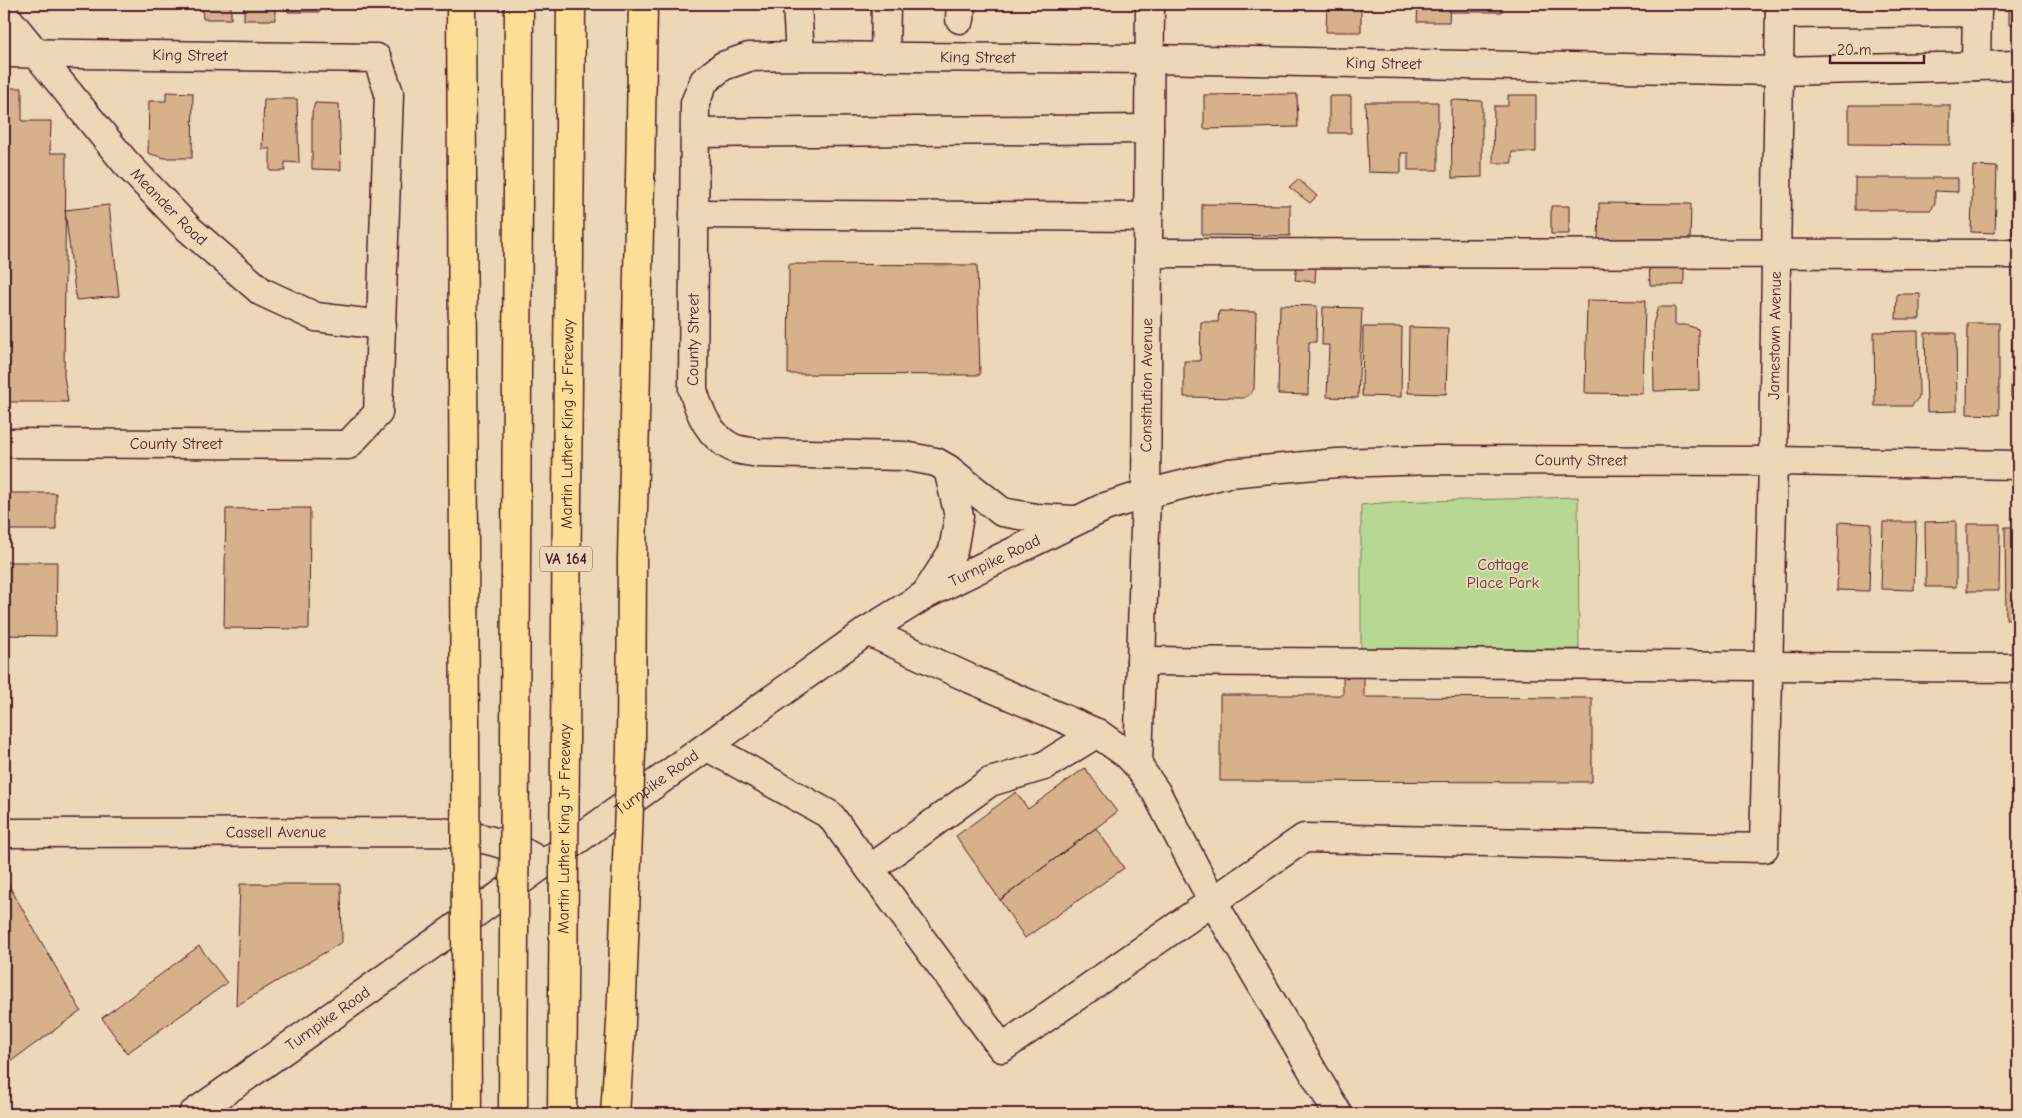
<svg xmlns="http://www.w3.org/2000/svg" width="2022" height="1118" font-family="'Comic Neue',sans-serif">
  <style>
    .green { fill: #b6d892; stroke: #807c5e }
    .building { fill: #d6b18b; stroke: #4a1f2b }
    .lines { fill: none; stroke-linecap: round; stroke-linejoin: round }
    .minor-casing { stroke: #4a1f2b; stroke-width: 31 }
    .highway-casing { stroke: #4a1f2b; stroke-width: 31 }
    .minor { stroke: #ecd7b6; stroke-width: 28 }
    .highway { stroke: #fcde96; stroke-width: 28 }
    .highway-bridge-casing { stroke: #4a1f2b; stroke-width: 31; stroke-linecap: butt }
    .highway-bridge { stroke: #fcde96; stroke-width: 28 }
    .labels { text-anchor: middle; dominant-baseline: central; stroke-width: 4; stroke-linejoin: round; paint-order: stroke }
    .shield { fill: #ecd7b6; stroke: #7b5655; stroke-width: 1 }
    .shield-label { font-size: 15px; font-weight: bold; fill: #4a1f2b }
    .street-label { font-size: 16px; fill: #4a1f2b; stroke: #ecd7b6 }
    .park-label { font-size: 16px; fill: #5a3b3a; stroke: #ecd7b6 }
  </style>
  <rect width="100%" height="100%" fill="#ecd7b6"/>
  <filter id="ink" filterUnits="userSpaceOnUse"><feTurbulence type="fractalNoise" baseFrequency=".02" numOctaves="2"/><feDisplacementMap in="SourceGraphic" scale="10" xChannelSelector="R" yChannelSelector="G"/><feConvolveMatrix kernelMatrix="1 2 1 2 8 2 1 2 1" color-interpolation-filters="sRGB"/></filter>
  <g filter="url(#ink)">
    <!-- green -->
    <path class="green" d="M1578,497L1579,649L1361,648V505L1392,502Z"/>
    <!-- building -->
    <path class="building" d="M202,4H231V19H203Z
      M244,4H275V20H244Z
      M288,4H321L320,12H288Z
      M1327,4H1361V32H1326Z
      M1418,4H1450L1449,22H1417Z
      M1450,4H1502V12H1449Z
      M2009,4H2018V25H2009Z
      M4,88H22V121H51L50,153H66L64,376L68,402H4Z
      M166,92L193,93L192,158H164L148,153L149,101H166Z
      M1297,94L1298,127L1204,129V95Z
      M1508,95H1536V152H1512V163H1493L1494,106H1508Z
      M1329,96H1351V133H1329Z
      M264,99H297L299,163L285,162V171H270V149H262Z
      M1451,100L1482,101V177L1452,178Z
      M1365,102H1438V170H1408V153H1401V173L1368,172Z
      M315,103L339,104L341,170L312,169V112Z
      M1849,105H1950V145L1849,144Z
      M1973,166L1997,167L1995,233L1971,232Z
      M1855,178H1958V192L1935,191V203L1931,210H1855Z
      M1298,179L1317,196L1310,203L1289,187Z
      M2012,202H2018V243H2012Z
      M1599,203L1691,204L1690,243H1598Z
      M1202,204L1290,205V236L1202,235Z
      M109,205L119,296L76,300L65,210Z
      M1551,206H1569V234H1551Z
      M1649,260H1684V285H1650Z
      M789,264L977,265L980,375L788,374Z
      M1297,264L1316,265L1315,282L1295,280Z
      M2015,270L2018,271V303H2015Z
      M1897,294H1920V319H1896Z
      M1587,300L1645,301L1643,394L1585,393Z
      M1280,305L1317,306L1316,342H1309L1308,395L1278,394Z
      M1323,307L1362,308L1358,398L1327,397L1329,345H1322Z
      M1658,307H1675V325H1686L1698,329L1699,390L1654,391L1653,324Z
      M1219,311L1256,312L1254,389L1249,395L1243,398L1184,397V361H1200L1201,322H1218Z
      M1968,323H1999V415L1967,414Z
      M1363,327H1402L1401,397L1362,396Z
      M1409,327L1448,328L1446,394L1408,393Z
      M2012,327H2018V397H2011Z
      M1918,331L1919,397L1912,406H1875L1874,332Z
      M1925,333H1956L1957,411L1927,412Z
      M4,493H56V530H4Z
      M310,508L309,629L224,628L226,509Z
      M1956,521V587H1926L1925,522Z
      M1839,522L1871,524L1869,591L1837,590Z
      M1883,522H1916L1914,590L1881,589Z
      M1967,524H2000L1999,591H1967Z
      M2005,527H2018V618L2006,619Z
      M4,562H57L56,636L4,635Z
      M1343,677H1364V697L1592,698V782L1220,781V695H1343Z
      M1085,768L1117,812L1000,900L956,836L1016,792L1028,809Z
      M1096,828L1124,868L1025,938L1000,900Z
      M4,884H8L81,1011L4,1066Z
      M240,884H341L342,942L236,1006Z
      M199,946L227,983L127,1053L102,1018Z"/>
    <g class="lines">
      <!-- minor casing -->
      <g class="minor-casing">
        <g id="minor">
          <path d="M797,4L800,56"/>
          <path id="s1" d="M4,14L125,162L189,229L262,292L316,317L382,325"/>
          <path d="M1780,14L1977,12"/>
          <path d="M960,19L961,4"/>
          <path id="s2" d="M4,53L377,58L389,93L378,413L348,445L4,443"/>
          <path d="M885,57L886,4"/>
          <path d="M1976,66L1977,4"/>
          <path d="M695,133L1149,129"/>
          <path d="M694,214L1148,217"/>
          <path d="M1148,253L2018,254"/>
          <path id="s3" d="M948,469L936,462L904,456L757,453C749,451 740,451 733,448C709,436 700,414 693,390L695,103L704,81L723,66L749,57L800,56L1150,59L1779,71L2018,65"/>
          <path d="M925,595L953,551L959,516L948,469L1002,512L1036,518L1074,520"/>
          <path d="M867,631L971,679L1097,733L1128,755L1138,766L1156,792L1213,902L1338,1114"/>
          <path d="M1141,661L2018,668"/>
          <path id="s4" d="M708,747L830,815L1002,1048L1304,838L1764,848L1773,461L1780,4"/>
          <path id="s5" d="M1138,766L1146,494L1150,4"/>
          <path id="s6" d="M4,833L440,832C473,836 505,841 534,858"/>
          <path d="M870,869L990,782L1044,766L1097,733"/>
          <path id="s7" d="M193,1114L366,992L867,631L925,595L1105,507L1146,494L1229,473L1337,463L1433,460L1773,461L2018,465"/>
        </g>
      </g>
      <!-- highway casing -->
      <g class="highway-casing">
        <path id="highway" d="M461,4L462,180
          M640,179L643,4"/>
      </g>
      <!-- minor -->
      <use href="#minor" class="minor"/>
      <!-- highway -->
      <use href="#highway" class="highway"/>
      <!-- highway-bridge casing -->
      <g class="highway-bridge-casing">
        <g id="highway-bridge">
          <path d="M462,180L467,1114"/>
          <path d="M513,1114L519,4"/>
          <path id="s8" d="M562,1114L571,4"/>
          <path d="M615,1114L621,1023L631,751L632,559L640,179"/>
        </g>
      </g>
      <!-- highway-bridge -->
      <use href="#highway-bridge" class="highway-bridge"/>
    </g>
  </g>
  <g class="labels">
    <!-- shield labels -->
    <rect class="shield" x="540" y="546.5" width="52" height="25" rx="4"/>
    <g class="shield-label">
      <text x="566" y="559">VA 164</text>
    </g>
    <!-- street labels -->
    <g class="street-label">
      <text stroke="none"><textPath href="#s2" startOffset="186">King Street</textPath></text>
      <text stroke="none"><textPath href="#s3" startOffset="882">King Street</textPath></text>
      <text stroke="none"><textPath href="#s3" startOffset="1288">King Street</textPath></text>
      <text stroke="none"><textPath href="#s1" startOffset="254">Meander Road</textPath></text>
      <text stroke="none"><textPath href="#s4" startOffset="1770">Jamestown Avenue</textPath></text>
      <text stroke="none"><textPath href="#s3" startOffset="341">County Street</textPath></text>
      <text stroke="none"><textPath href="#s5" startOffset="381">Constitution Avenue</textPath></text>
      <text stroke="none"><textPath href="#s8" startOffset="690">Martin Luther King Jr Freeway</textPath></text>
      <text x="176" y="444">County Street</text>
      <text stroke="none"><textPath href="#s7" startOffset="1579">County Street</textPath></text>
      <text stroke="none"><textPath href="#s7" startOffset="975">Turnpike Road</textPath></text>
      <text stroke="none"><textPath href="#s7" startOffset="570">Turnpike Road</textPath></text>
      <text stroke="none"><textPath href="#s8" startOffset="285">Martin Luther King Jr Freeway</textPath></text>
      <text stroke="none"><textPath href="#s6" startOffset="272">Cassell Avenue</textPath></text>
      <text stroke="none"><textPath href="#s7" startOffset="165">Turnpike Road</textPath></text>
    </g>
    <!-- park labels -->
    <g class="park-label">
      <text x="1503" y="565">Cottage<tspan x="1503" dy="18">Place Park</tspan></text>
    </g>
  </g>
  <!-- margin -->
  <rect width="2022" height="1118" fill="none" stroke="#ecd7b6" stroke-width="20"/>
  <rect x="10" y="10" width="2002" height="1098" fill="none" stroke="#4a1f2b" stroke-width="2" filter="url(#ink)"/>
  <!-- scale -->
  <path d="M1830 55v8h94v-8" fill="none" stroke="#4a1f2b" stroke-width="2.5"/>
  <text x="1837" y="55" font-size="15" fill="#4a1f2b" stroke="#ecd7b6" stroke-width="4" paint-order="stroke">20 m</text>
</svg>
